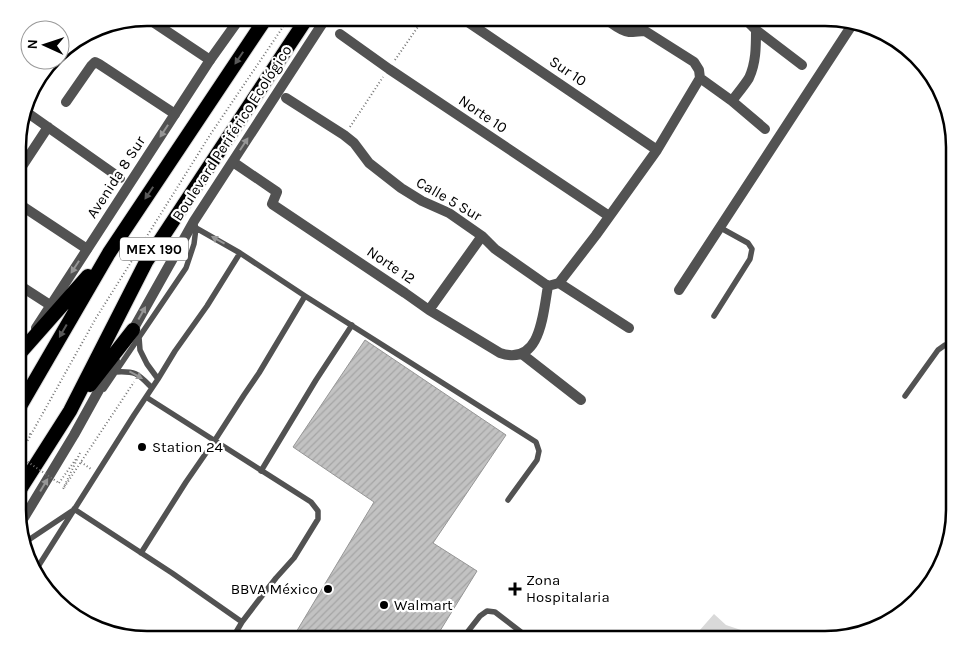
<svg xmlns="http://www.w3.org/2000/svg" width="972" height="657" font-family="Karla,sans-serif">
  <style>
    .park { fill: #d9d9d9 }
    .building { fill: url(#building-hatch); stroke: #969696 }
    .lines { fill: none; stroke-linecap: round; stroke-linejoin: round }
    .trunk-casing { stroke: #dbdbdb; stroke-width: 16 }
    .path { stroke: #747474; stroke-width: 2; stroke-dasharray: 1 2.5; stroke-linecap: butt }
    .service { stroke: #525252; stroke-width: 5.5 }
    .minor { stroke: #525252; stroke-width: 10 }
    .tertiary { stroke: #525252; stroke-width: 10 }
    .trunk { stroke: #000; stroke-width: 14 }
    .path-bridge { stroke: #747474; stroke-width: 2; stroke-dasharray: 1 2.5; stroke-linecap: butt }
    .oneway { fill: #595959 }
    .oneway2 { fill: #979797 }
    .poi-dot { fill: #000; stroke: #fff; stroke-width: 2 }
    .labels { text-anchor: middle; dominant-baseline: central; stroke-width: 4.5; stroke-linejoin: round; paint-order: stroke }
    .shield { fill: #fff; stroke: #4c4c4c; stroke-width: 1 }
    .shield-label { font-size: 14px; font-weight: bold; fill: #000 }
    .street-label { font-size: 15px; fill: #000; stroke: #fff }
    .poi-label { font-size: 15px; fill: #000; stroke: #fff; text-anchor: start }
    .rim { fill: none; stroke: #000; stroke-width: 2.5 }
  </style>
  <defs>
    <pattern id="building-hatch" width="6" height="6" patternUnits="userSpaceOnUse" patternTransform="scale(1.25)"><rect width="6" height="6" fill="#c2c2c2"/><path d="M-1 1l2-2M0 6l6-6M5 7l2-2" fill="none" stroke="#a5a5a5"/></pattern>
  </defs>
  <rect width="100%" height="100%" fill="#fff"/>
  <!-- park -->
  <path class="park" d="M714,614L726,625L768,639H692Z"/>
  <!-- building -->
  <path class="building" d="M365,340L506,435L433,543L477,571L435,639H292L374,502L293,447Z"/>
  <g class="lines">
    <!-- trunk casing -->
    <g class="trunk-casing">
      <path id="trunk" d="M19,354L88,276
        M90,385L133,330
        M19,408L109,253L266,18
        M19,491L70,411L146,262L307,18"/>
    </g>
    <!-- path -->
    <path class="path" d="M395,60L424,18
      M350,127L383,77
      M142,244L210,135L289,18
      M19,429L25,418L19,427
      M19,441L24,434H31
      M80,453L63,489L134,382
      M19,456L96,318L133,259
      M81,462L91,469
      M59,483L76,459"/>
    <!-- service -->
    <path class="service" d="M196,228L240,253L305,296L536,442L539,451L537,460L508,500
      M714,316L750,259L752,249L748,243L719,227
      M139,337L140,350L147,364L158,379
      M116,372C137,371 138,374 152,388
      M104,389L186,268L194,244L196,228L195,225
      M905,396L938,350L945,345L954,344
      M146,397L311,502L318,511V519L294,558L276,578L258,601L242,622L232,639
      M261,471L316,380L352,325
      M74,509L172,573L242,622
      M24,543L72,511
      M141,553L186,482L215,440L244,395L259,373L305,296
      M34,573L134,415L158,379L175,351L207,306L240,253
      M462,639L480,616L487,611L495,612L530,639"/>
    <!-- minor -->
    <path class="minor" d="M147,18L210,60
      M462,18L657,150
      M604,18C612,23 620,31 629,32C635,32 640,31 645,31L694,62L699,70L700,78L732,101L765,129
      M744,18L756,30L802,65
      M340,34L389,69L609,216
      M286,98L344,135L354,143L369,163L401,188L422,201L449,213L482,236L495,249L548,286L559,283L629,328
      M732,101C737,94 744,86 749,78C756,63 756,47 756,30
      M66,102L91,66L95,62L99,64L175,114
      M25,111L120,178
      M233,162L277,192L272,204L405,293L429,310L500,353C541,367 543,313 548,286
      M19,171L48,127
      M19,204L87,249
      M559,283L596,235L657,150L700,78
      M19,285L50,305
      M679,290L852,25
      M429,310L482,236
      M522,354L581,400"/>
    <!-- tertiary -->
    <path class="tertiary" d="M36,328L210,60L240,18
      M130,335L194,221L326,18
      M19,526L74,435L115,361"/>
    <!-- trunk -->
    <use href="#trunk" class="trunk"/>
    <!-- path-bridge -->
    <path class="path-bridge" d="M19,456L59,483"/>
  </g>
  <!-- one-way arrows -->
  <defs><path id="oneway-solid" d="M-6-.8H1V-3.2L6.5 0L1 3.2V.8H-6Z" transform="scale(1.25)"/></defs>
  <g class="oneway">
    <use href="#oneway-solid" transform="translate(239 58) rotate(124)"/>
    <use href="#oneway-solid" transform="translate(149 193) rotate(124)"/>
    <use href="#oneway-solid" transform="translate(63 331) rotate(120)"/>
  </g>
  <g class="oneway2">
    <use href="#oneway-solid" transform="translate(164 131) rotate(123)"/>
    <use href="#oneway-solid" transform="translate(244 144) rotate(-57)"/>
    <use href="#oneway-solid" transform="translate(218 240) rotate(-151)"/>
    <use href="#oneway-solid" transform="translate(75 267) rotate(123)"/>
    <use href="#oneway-solid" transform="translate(142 313) rotate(-61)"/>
    <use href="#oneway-solid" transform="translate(136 375) rotate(29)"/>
    <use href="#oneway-solid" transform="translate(44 485) rotate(-59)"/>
  </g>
  <!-- markers -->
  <g class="poi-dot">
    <circle cx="142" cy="447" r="5"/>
    <circle cx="328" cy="589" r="5"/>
    <path d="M512.5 581.5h5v5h5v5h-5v5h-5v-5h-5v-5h5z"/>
    <circle cx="384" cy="605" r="5"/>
  </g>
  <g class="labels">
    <!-- shield labels -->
    <rect class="shield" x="120" y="237.5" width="68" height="23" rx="4"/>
    <g class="shield-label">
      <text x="154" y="249">MEX 190</text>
    </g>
    <!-- street labels -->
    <g class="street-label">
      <text transform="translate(568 71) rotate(34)">Sur 10</text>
      <text transform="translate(483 114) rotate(34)">Norte 10</text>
      <text transform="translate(232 133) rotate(-57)">Boulevard Periférico Ecológico</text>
      <text transform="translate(116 177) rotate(-57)">Avenida 8 Sur</text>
      <text transform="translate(449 199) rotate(30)">Calle 5 Sur</text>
      <text transform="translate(391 265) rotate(34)">Norte 12</text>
    </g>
    <!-- poi labels -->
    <g class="poi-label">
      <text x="152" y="447">Station 24</text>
      <text x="526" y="580">Zona<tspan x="526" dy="17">Hospitalaria</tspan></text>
      <text x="318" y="589" text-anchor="end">BBVA México</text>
      <text x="394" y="605">Walmart</text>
    </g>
  </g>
  <!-- crop -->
  <path d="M0 0H972V657H0ZM147 26H825A121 121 0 0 1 946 147V510A121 121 0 0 1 825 631H147A121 121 0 0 1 26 510V147A121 121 0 0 1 147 26Z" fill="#fff" fill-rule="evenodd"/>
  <path class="rim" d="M147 26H825A121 121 0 0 1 946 147V510A121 121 0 0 1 825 631H147A121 121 0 0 1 26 510V147A121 121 0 0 1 147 26Z"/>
  <!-- north arrow -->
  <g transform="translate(45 45) rotate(273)"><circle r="24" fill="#ffffff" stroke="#999999"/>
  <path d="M0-4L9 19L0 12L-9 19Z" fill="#000000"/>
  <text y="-8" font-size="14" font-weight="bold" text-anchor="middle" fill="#000000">N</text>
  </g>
</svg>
